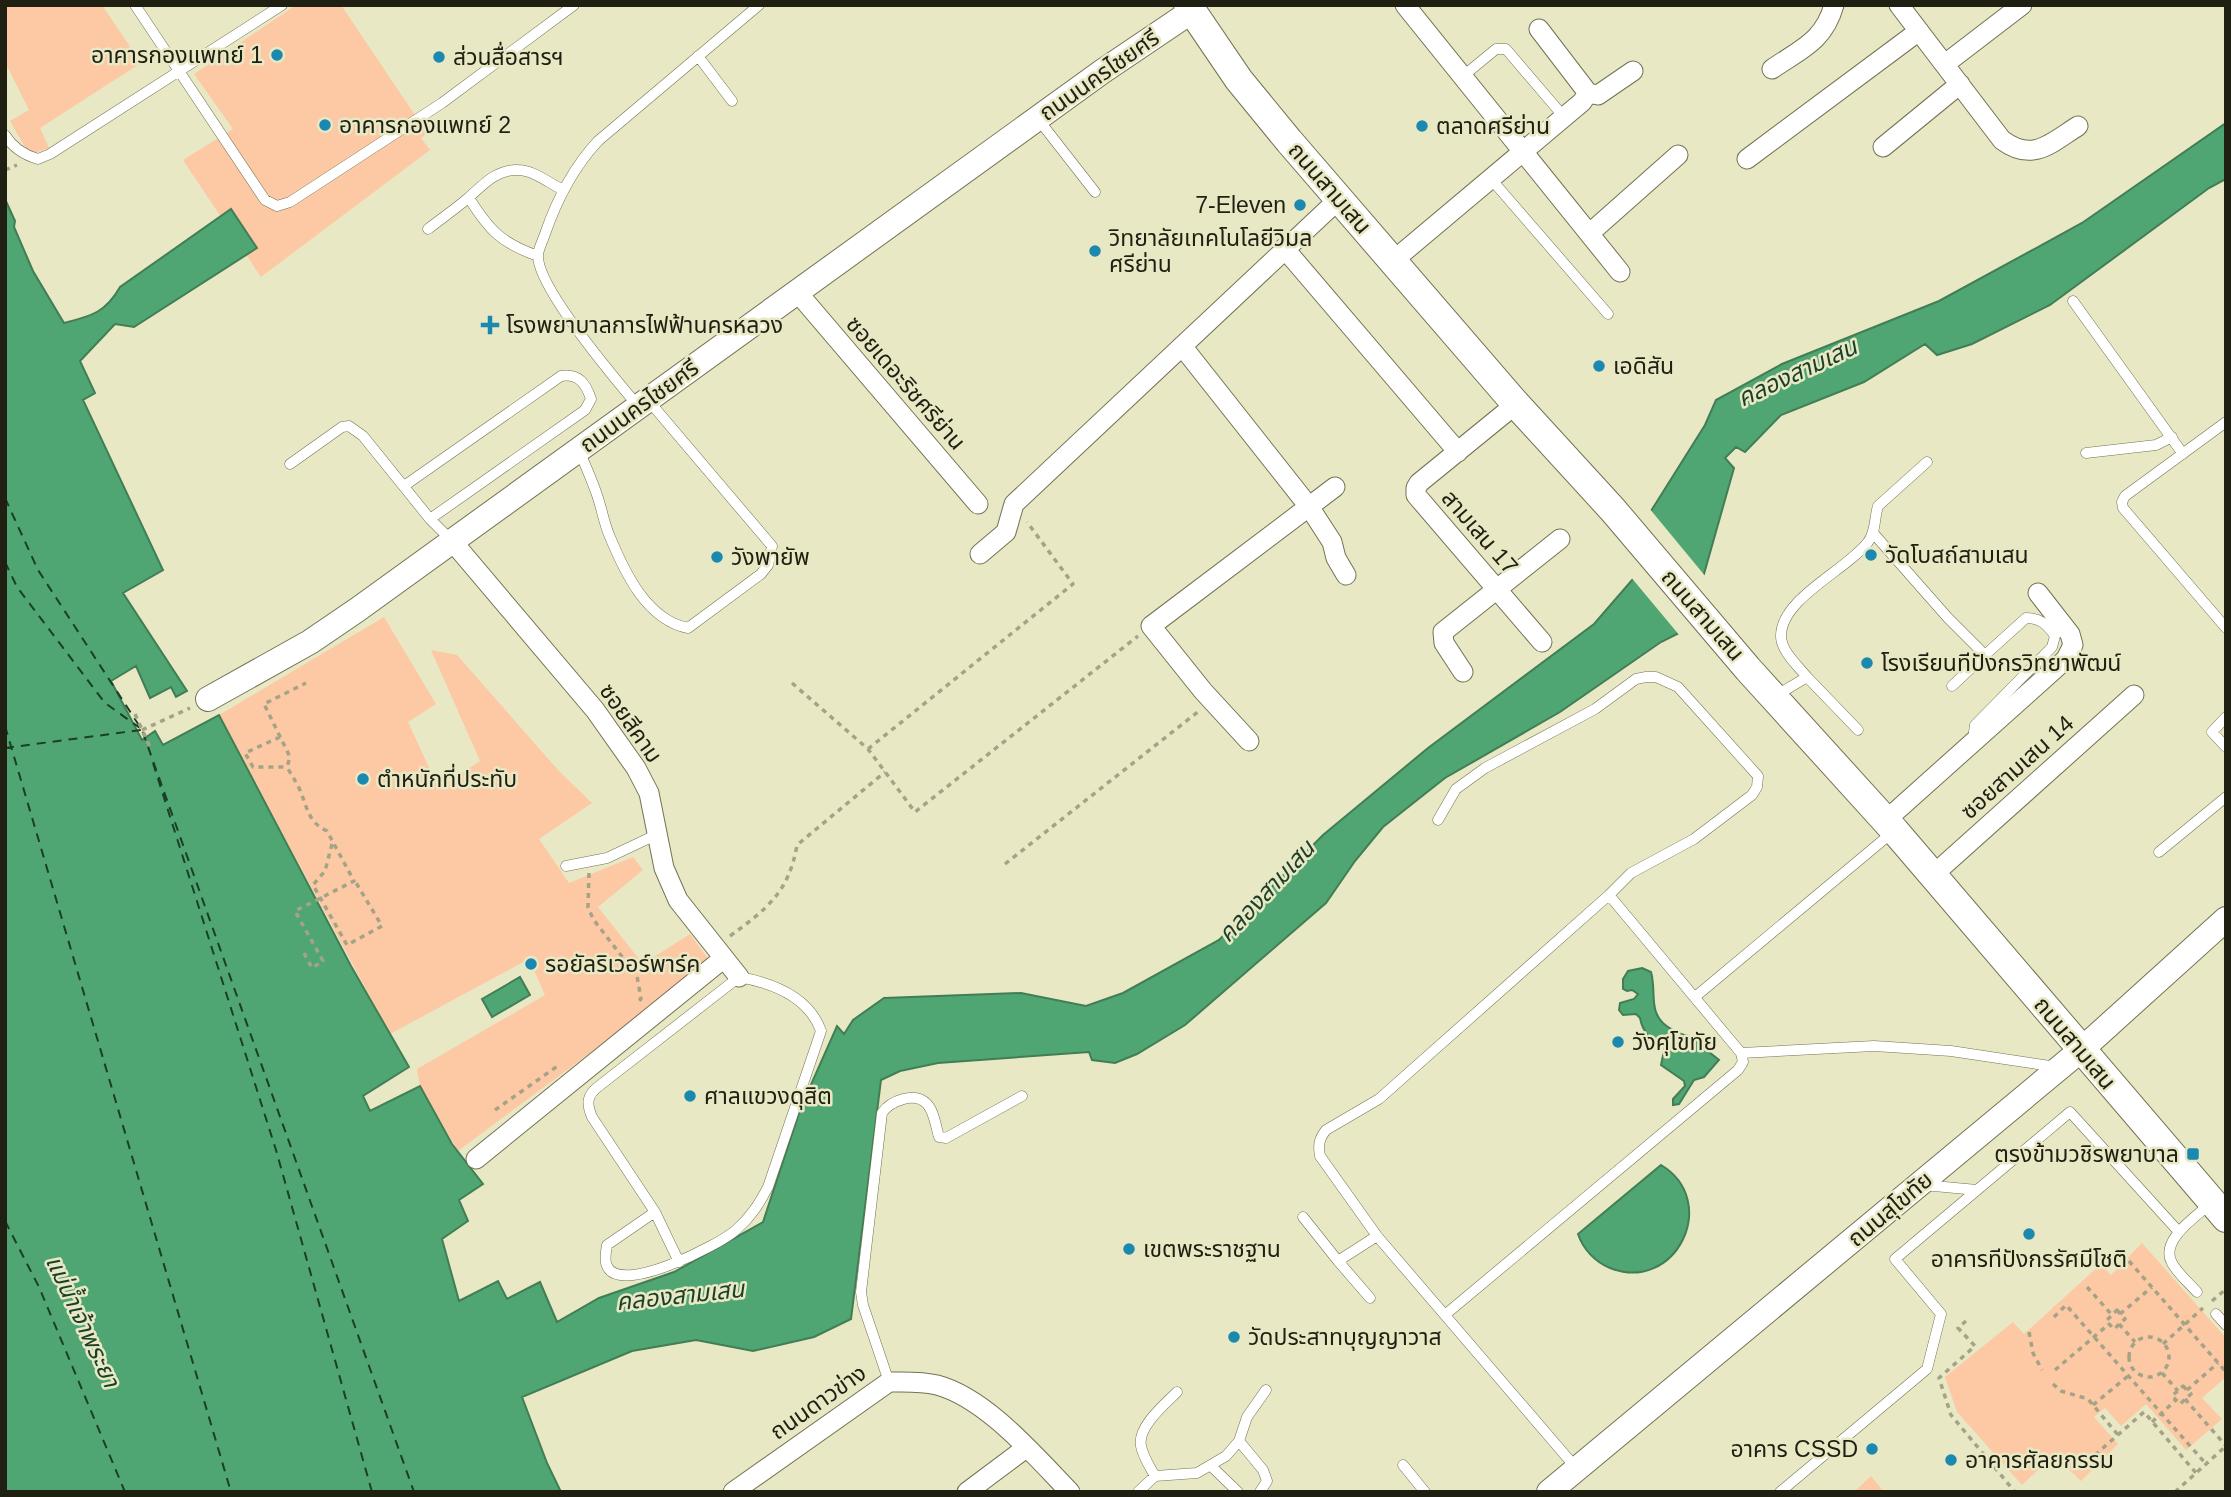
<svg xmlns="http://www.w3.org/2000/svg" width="2231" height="1497" font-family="Arial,'Noto Sans Thai',sans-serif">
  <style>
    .green { fill: #fcc9a4 }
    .water { fill: #4fa672; stroke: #417e55; stroke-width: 2 }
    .pier { fill: #e9e8c5 }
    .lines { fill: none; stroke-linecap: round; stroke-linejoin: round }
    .ferry { stroke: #1a3f29; stroke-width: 2; stroke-dasharray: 9 7; stroke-linecap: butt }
    .service-casing { stroke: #737253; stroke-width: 11 }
    .minor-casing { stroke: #737253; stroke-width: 21 }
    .tertiary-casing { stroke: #737253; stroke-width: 26 }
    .secondary-casing { stroke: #737253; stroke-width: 30 }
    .path { stroke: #a4a388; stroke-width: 3.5; stroke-dasharray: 5 5; stroke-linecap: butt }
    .service { stroke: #fff; stroke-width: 10 }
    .minor { stroke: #fff; stroke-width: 19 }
    .tertiary { stroke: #fff; stroke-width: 24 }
    .secondary { stroke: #fff; stroke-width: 28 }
    .poi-dot { fill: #1b88af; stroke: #e9e8c5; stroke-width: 2.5 }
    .labels { text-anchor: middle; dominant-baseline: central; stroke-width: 5; stroke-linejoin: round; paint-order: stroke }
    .poi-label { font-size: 23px; fill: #1f1f12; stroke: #e9e8c5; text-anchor: start }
    .street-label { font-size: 23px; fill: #1f1f12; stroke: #e9e8c5 }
    .water-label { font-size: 24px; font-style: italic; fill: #1a3f29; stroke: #e9e8c5 }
  </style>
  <rect width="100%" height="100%" fill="#e9e8c5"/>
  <!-- green -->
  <path class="green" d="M5,5H102L141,63L40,128L49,148L34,153L26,149L10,121L29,110L5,62Z
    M296,5H341L427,133L421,138L430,150L261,277L183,160L233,129L194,74Z
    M384,617L436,704L408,722L432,774L442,786L480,761L431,650L457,655L558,770L592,803L539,839L569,883L633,857L643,870L598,907L643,964L690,934L711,963L458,1151L420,1086L417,1069L545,995L529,959L390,1034L219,715Z
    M2142,1243L2226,1338V1377L2202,1398L2222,1419L2186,1450L2146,1404L2121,1426L2105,1408L2094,1417L2118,1444L2081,1481L2054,1455L2022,1485L1957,1412L1945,1377L2013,1322L2024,1334L2101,1264L2111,1275Z
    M1871,1476L1884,1492H1854Z"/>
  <!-- water -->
  <path class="water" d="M2226,123V179L2209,188L2050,305L1972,344L1937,355L1925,344L1864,382L1781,415L1745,452L1736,447L1725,458L1734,468L1704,574L1683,631L1661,642L1560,712L1445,778L1383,827L1355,861L1326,903L1185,1025L1137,1054L1115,1063L1092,1060L1089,1052L938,1063L900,1071L881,1080L851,1319L814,1337L753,1351L696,1340L632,1351L522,1397L547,1463L561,1492H5V199L15,221L14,227L33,271L64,323C92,316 106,312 120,287L231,209L257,248L134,327L115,324L80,361L95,393L83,400L163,570L123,593L187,691L176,697L171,687L150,698L136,666L111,681L142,740L155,731L163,745L219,715L351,966L409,1067L363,1096L370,1111L420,1086L452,1144L483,1184L459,1200L468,1221L442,1239L459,1301L498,1281L507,1299L540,1282L557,1322L599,1298L674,1272L763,1222L801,1107L837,1026L844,1034L853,1020L884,998L1021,993L1086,1006L1123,993L1219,940L1323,835L1428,748L1594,624L1633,579L1651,511L1705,425L1716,400L1782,364L1939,301L2082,223Z
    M1642,968L1651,972C1657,992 1647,1013 1668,1027C1674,1031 1682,1035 1689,1036C1700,1037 1713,1036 1709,1052L1719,1060L1704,1077L1694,1080L1679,1104L1673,1105V1099L1685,1086L1684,1081L1661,1065L1665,1046C1651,1041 1643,1033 1640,1018L1636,1014L1623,1015L1619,1010L1620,1003L1634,999L1638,994L1632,990L1627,991L1623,989V979L1628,971Z
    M520,977L530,995L492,1017L482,999Z
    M1661,1165C1721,1201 1676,1294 1610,1268C1595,1262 1583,1249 1578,1234Z"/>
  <!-- pier -->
  <path class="pier" d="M1649,508L1706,577L1687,632L1680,636L1630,576Z"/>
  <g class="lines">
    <!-- ferry -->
    <path class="ferry" d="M5,498L38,570L142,730L414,1492
      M5,562L17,587L105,703L140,728
      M5,726L231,1492
      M5,748L141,730
      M153,763L276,1150L372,1492
      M5,1221L39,1287L125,1492"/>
    <!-- service casing -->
    <g class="service-casing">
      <path id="service" d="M135,5L265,200L277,206L290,202L442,103L574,5
        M698,56L732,101
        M1462,77L1496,49H1506L1564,117
        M1038,119L1095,192
        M5,135C13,148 24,155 38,159L50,154L282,5
        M1491,179L1608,314
        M469,198C489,230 501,243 538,256
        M428,229C441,219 455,209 467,199C482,186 496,169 518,170C533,170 549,183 563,190
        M2073,301L2183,454
        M638,406C616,380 535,285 538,254C539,248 543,240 545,234C557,199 573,168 598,141L759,5
        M2226,422L2125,496L2122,502L2123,508L2226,628
        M579,450C585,465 592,480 597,495C602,509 604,524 610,537C625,573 647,620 688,628L761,574L768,565L772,546L648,400
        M2086,453L2156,445L2172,437
        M290,464L342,427L349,426L363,436L430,519L451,540
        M404,486L561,376C579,373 586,384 591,399L585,410L430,519
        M1874,534L1948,618L1985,655L2026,618C2040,618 2047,624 2055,636L2052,647L1975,725L1974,732L1976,739
        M1807,677L1858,730
        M1952,686L1985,655
        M1777,695L1807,677C1798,666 1781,651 1781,636C1781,598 1847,570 1868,542C1876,532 1874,519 1878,506L1927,462
        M2226,717L2212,732L2226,747
        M1438,820L1456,789L1485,768L1595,709L1636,679L1646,677H1656L1678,687L1758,776L1757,787L1752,795L1694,839L1631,873L1609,895L1741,1053L1743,1062L1738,1070L1446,1314
        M2159,852L2226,797
        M566,866L607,858L658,834
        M1695,997L1894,831
        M1741,1053L1874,1046L1951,1051L2057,1067
        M1923,1185L1977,1190
        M655,1212L607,1245C606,1251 604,1260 607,1266C620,1296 719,1245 736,1230C751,1217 759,1204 768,1187L821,1031C809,997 773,983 739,977L599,1086C587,1095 586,1103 592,1117L655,1212L679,1262
        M1303,1217L1338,1261L1377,1236L1577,1469
        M1377,1236L1320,1156C1318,1145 1319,1139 1326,1130L1379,1099L1609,895
        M1338,1261L1370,1298
        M2197,1292C2189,1283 2178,1274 2172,1263C2159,1240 2197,1216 2211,1203
        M2216,1314L2226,1325
        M889,1382L863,1305L861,1292L882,1113C890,1101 915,1091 927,1104C934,1111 936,1127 939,1137L946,1138L1022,1096
        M1177,1392C1165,1404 1137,1427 1141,1446C1143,1457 1150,1467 1155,1476L1197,1473L1226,1456L1239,1441L1247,1417L1266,1390
        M1239,1441L1263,1470L1267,1481L1260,1492
        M1403,1465L1425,1492
        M1211,1466L1238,1492
        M1138,1492L1155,1476
        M1780,1492L1927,1369L1941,1314L1895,1259L2070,1112L2179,1232"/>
    </g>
    <!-- minor casing -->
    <g class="minor-casing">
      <path id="minor" d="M1405,5L1620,272
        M1899,5L2002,140C2033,163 2051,143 2078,126
        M1945,64L2022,5
        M1772,69C1801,49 1824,41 1834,5
        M1588,93L1598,95L1633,71
        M1883,147L1960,84
        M1747,159L1919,31
        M1590,233L1678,155
        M1284,248L1458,452
        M1394,260L1582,102L1588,93L1539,29
        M798,293L978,504
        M1182,346L1310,508L1332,542L1336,558L1346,575
        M1516,404L1419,483L1416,488V495L1542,642
        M452,541L595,710L636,768L649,793L664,868L678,900L739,977
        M980,554L1006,532L1014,504L1340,198
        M1463,672L1444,643L1443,632L1560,539
        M1249,741L1203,691L1151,626L1335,487
        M1885,821L2066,659L2073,645L2070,634L2038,593
        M1933,875L2134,695
        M476,1159L724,958
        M733,1492L889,1382C904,1382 921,1381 937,1385C986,1398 1035,1456 1070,1492
        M967,1492L1026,1448"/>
    </g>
    <!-- tertiary casing -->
    <g class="tertiary-casing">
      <path id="tertiary" d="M208,699L310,642L357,610L1103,71L1192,11
        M1549,1492L2081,1050L2226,919"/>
    </g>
    <!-- secondary casing -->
    <g class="secondary-casing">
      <path id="secondary" d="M1188,5L1239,80L1289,141L1516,404L1613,510L1748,669L1895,831L2226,1218"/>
    </g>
    <!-- path -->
    <path class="path" d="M5,170L17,165
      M792,683L868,749L915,812L1138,636
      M135,714L150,747
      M142,730L190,708
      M280,737L245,753L253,767H287
      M868,749L1073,584L1027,522
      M332,844L325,871L313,885L347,945L382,926L355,881
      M1005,864L1199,711
      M589,873L588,907L593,919L637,976L641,999L638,1002
      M730,936C767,909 789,892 797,845L885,772
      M304,953L312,968L323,961L295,911L354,881L327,831C307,822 307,805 299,788C295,780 291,774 287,767L290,757L264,704L306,683
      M495,1110L559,1065
      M2129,1261L2226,1372
      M2087,1287L2112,1315
      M2212,1301L2226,1289
      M2117,1310L2125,1319L2114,1329L2106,1321Z
      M2120,1314L2152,1287
      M2054,1317L2066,1305L2206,1464
      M1966,1321L1958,1328L1975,1346L1939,1378L1951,1415L2015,1492
      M2119,1324L2135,1342
      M2029,1332L2033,1353L2042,1370
      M2129 1357a20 20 0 1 1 40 0a20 20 0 1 1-40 0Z
      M2163,1344L2203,1308
      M2055,1370L2109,1324
      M2162,1373L2178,1391
      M2053,1384L2061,1391L2088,1399L2118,1435
      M2183,1386L2191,1394L2180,1404L2172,1396Z
      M2187,1390L2218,1363
      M2185,1399L2226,1446
      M2093,1405L2128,1376
      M2152,1422L2176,1400
      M2095,1455L2144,1412L2196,1473
      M2175,1492L2226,1446"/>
    <!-- service -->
    <use href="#service" class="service"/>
    <!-- minor -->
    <use href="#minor" class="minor"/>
    <!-- tertiary -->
    <use href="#tertiary" class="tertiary"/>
    <!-- secondary -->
    <use href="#secondary" class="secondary"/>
  </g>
  <!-- markers -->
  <g class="poi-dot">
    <circle cx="277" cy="55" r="7"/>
    <circle cx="439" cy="57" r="7"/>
    <circle cx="325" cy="125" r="7"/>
    <circle cx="1422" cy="126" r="7"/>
    <circle cx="1300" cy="205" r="7"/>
    <circle cx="1095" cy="251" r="7"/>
    <path d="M486.5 314.5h7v7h7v7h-7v7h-7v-7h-7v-7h7z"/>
    <circle cx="1599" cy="366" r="7"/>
    <circle cx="1871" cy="555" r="7"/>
    <circle cx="717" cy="557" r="7"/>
    <circle cx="1867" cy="663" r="7"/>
    <circle cx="363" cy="779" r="7"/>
    <circle cx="531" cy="964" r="7"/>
    <circle cx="1618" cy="1042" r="7"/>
    <circle cx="690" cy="1096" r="7"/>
    <rect x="2186" y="1147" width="14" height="14" rx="3.5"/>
    <circle cx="2029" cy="1234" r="7"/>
    <circle cx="1129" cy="1249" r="7"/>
    <circle cx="1234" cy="1337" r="7"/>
    <circle cx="1872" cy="1449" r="7"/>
    <circle cx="1951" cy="1460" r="7"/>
  </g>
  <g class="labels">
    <!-- poi labels -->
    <g class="poi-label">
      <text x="263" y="55" text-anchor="end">อาคารกองแพทย์ 1</text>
      <text x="453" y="57">ส่วนสื่อสารฯ</text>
      <text x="339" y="125">อาคารกองแพทย์ 2</text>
      <text x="1436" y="126">ตลาดศรีย่าน</text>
      <text x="1286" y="205" text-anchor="end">7-Eleven</text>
      <text x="1109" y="238">วิทยาลัยเทคโนโลยีวิมล<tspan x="1109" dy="26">ศรีย่าน</tspan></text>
      <text x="506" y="325">โรงพยาบาลการไฟฟ้านครหลวง</text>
      <text x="1613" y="366">เอดิสัน</text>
      <text x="1885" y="555">วัดโบสถ์สามเสน</text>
      <text x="731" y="557">วังพายัพ</text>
      <text x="1881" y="663">โรงเรียนทีปังกรวิทยาพัฒน์</text>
      <text x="377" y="779">ตำหนักที่ประทับ</text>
      <text x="545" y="964">รอยัลริเวอร์พาร์ค</text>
      <text x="1632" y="1042">วังศุโขทัย</text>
      <text x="704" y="1096">ศาลแขวงดุสิต</text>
      <text x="2179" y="1154" text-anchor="end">ตรงข้ามวชิรพยาบาล</text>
      <text x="1143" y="1249">เขตพระราชฐาน</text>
      <text x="2029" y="1259" text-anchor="middle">อาคารทีปังกรรัศมีโชติ</text>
      <text x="1248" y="1337">วัดประสาทบุญญาวาส</text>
      <text x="1858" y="1449" text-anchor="end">อาคาร CSSD</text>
      <text x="1965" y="1460">อาคารศัลยกรรม</text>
    </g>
    <!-- street labels -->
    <g class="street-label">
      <text transform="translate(1099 75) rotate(-35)">ถนนนครไชยศรี</text>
      <text transform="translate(1330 188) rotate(49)">ถนนสามเสน</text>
      <text transform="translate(906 383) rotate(49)">ซอยเดอะริชศรีย่าน</text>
      <text transform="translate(639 406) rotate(-36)">ถนนนครไชยศรี</text>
      <text transform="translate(1480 532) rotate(49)">สามเสน 17</text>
      <text transform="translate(1703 615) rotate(49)">ถนนสามเสน</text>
      <text transform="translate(631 723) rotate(55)">ซอยสีคาม</text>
      <text transform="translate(2017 767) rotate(-42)">ซอยสามเสน 14</text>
      <text transform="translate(2075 1043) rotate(50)">ถนนสามเสน</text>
      <text transform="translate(1890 1209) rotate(-40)">ถนนสุโขทัย</text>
      <text transform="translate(818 1402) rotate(-35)">ถนนดาวข่าง</text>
    </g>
    <!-- water labels -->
    <g class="water-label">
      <text transform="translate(1797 372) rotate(-25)">คลองสามเสน</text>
      <text transform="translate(1266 891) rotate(-47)">คลองสามเสน</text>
      <text transform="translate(680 1295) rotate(-6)">คลองสามเสน</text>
      <text transform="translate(83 1321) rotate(65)">แม่น้ำเจ้าพระยา</text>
    </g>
  </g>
  <!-- border -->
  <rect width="2231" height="1497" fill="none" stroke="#1f1f12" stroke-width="14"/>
</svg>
